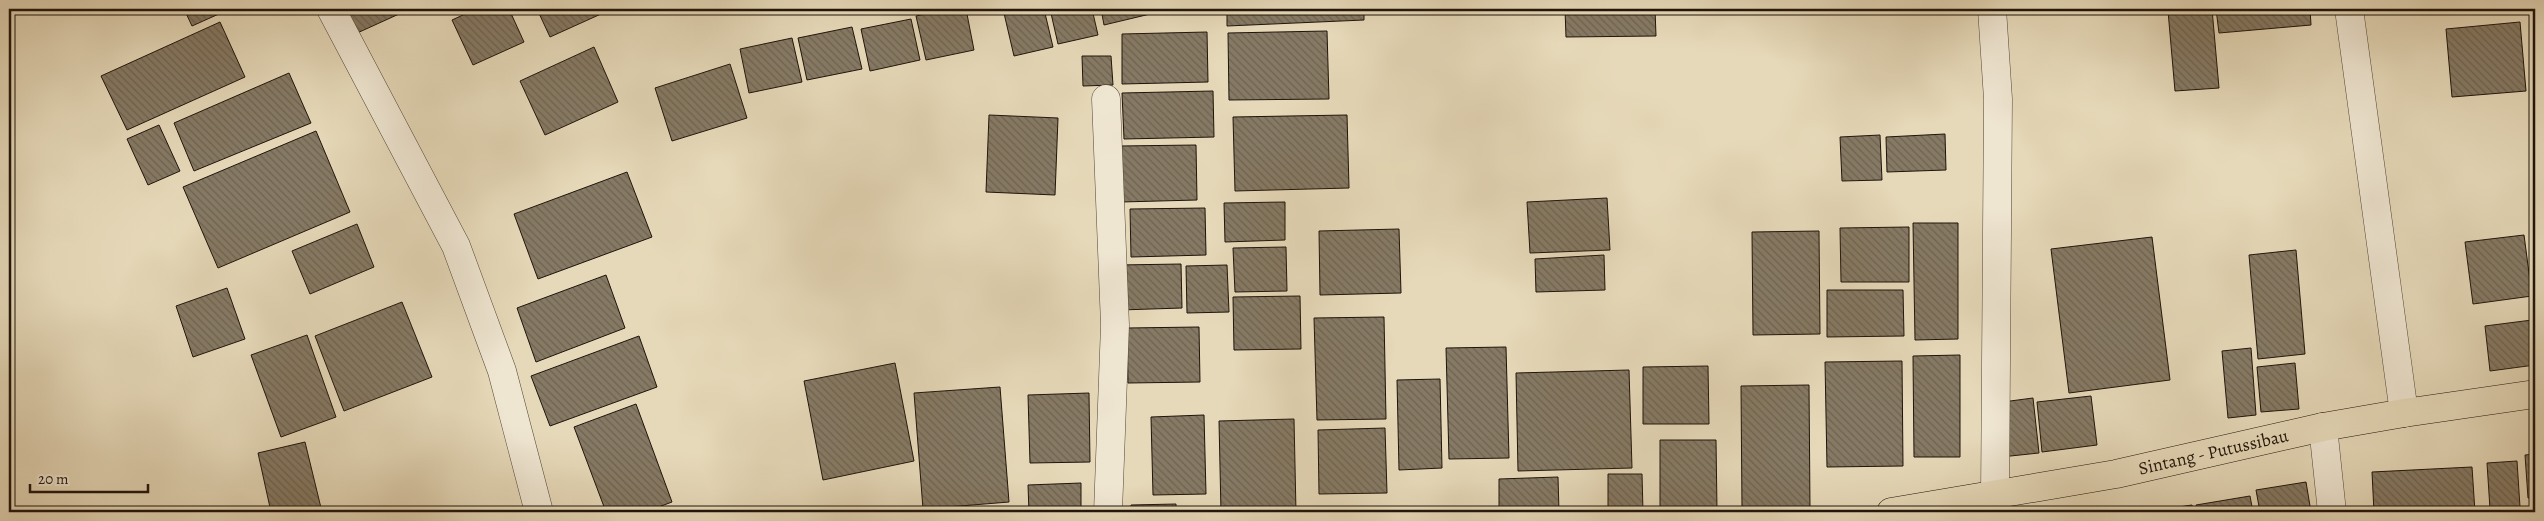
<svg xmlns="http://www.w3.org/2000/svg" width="2544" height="521" font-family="Alegreya,serif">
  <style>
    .building { fill: url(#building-back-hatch); stroke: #1f140b }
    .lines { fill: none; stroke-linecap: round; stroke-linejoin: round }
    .minor-casing { stroke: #514536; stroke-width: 29 }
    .trunk-casing { stroke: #1f140b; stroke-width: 29 }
    .minor { stroke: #efe6d2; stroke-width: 28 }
    .trunk { stroke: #e6d9b9; stroke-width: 28 }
    .labels { text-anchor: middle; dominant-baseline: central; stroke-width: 4.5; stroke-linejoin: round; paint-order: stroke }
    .street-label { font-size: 18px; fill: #1f140b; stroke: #efe6d2 }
  </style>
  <defs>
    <pattern id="building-back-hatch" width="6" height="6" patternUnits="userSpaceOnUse" patternTransform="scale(1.25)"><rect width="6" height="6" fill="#867a65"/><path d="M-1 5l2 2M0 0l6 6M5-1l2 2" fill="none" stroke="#6d6351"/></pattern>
  </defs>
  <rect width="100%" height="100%" fill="#e6d9b9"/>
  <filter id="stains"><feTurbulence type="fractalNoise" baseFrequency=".004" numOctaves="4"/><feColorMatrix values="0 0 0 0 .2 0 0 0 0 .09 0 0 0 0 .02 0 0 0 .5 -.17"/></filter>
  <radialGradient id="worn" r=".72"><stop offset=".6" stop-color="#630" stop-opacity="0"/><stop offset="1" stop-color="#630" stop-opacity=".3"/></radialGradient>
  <!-- building -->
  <path class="building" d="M184,9H230L192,26Z
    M343,9H410L355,34Z
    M476,9H509L524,42L473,65L452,20Z
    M537,9H612L550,37Z
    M949,9H966L974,50L926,60L916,16Z
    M1003,9H1044L1053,47L1014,56Z
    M1050,9H1092L1098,35L1058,44Z
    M1101,9H1166L1167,10L1104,25Z
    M1227,9H1364V20L1227,26Z
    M1565,9H1655L1656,36L1566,37Z
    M2194,9H2212L2219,88L2175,91L2168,11Z
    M2216,9H2310L2311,25L2219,33Z
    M911,19L920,60L870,71L861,29Z
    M220,22L245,77L127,130L101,76Z
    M2520,22L2526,91L2452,97L2446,29Z
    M852,27L862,69L807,80L798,38Z
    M1327,31L1329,99L1229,100L1228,33Z
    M1207,32L1208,82L1122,84V34Z
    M792,38L802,82L749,93L740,49Z
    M594,47L618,102L545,135L520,81Z
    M1082,56H1111L1113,85L1083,86Z
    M730,64L747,118L672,141L655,88Z
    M289,73L311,123L194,171L174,123Z
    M1213,91L1214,137L1124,139L1122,93Z
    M989,115L1058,118L1055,195L986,192Z
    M1347,115L1349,188L1235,191L1233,117Z
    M159,125L180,171L148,185L127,139Z
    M316,131L350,212L218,268L183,187Z
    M1945,134L1946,170L1887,172L1886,137Z
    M1880,135L1882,180L1842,181L1840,137Z
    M1196,145L1197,200L1121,202L1120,146Z
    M627,172L652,237L538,279L514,214Z
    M1607,198L1610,250L1530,253L1527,202Z
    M1285,202V240L1225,242L1224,203Z
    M1205,208L1206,255L1131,257L1130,209Z
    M1913,223H1958V339L1915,340Z
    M357,224L374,267L310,294L292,251Z
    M1909,227V282H1841L1840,228Z
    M1399,229L1401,293L1320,295L1319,231Z
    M1819,231L1820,334L1753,335L1752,232Z
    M2524,235L2532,296L2473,304L2465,242Z
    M2152,237L2170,380L2069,393L2051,249Z
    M1286,247L1287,291L1235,292L1233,248Z
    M2296,250L2305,354L2258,359L2249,255Z
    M1604,255L1605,290L1536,292L1535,259Z
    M1181,264L1182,308L1120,310L1119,265Z
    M1227,265L1229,312L1187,313L1186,266Z
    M606,275L625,328L536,362L517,308Z
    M227,288L245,339L193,357L176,306Z
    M1827,290H1903L1904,336L1827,337Z
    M1300,296L1301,349L1234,350L1233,297Z
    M402,302L432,377L344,411L315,336Z
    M1384,317L1386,419L1317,420L1314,318Z
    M2532,320L2535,365L2490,371L2485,326Z
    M1199,327L1200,382L1128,383L1127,328Z
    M307,335L336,417L281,437L251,355Z
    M639,336L657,387L550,426L531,376Z
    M1506,347L1509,458L1449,459L1446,348Z
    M2251,348L2256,415L2228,418L2222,351Z
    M1960,355V457H1914L1913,356Z
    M1902,361L1903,466L1827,467L1825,362Z
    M895,363L914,461L823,480L804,381Z
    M2295,363L2299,409L2261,412L2257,367Z
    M1708,366L1709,424H1643V367Z
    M1629,370L1632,468L1518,471L1516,373Z
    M1440,379L1442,468L1399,470L1397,380Z
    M1809,385L1810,509H1742L1741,386Z
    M1000,387L1009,502L923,509L914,393Z
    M1089,393L1090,462L1030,463L1028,395Z
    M2091,396L2097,445L2042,452L2037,402Z
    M2033,398L2039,453L2001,457L1995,403Z
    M636,404L672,502L645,512H606L574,427Z
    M1204,415L1206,494L1153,495L1151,417Z
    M1294,419L1296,512H1221L1219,421Z
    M1385,428L1387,493L1319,494L1318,430Z
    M1660,440H1716L1717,511H1660Z
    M305,442L322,512H271L258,453Z
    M2535,454V498H2528L2525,455Z
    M2517,461L2520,507L2490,509L2487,463Z
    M2472,467L2475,512H2374L2372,472Z
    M1608,474H1642L1643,512H1608Z
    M1558,477L1559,512H1499V479Z
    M2306,482L2311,512H2260L2256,490Z
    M1081,483V512H1029L1028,485Z
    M2250,496L2253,512H2198L2196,505Z
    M1176,504V512H1131V505Z
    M2192,505L2194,512H2145Z
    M1186,507H1214V512H1186Z"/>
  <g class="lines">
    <!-- minor casing -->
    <g class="minor-casing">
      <path id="minor" d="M331,9L456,246L502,371L539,512
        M1992,9L1998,99L1995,496
        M2349,9L2404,413
        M1106,99L1115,325L1108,512
        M2323,427L2332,512"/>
    </g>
    <!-- trunk casing -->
    <g class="trunk-casing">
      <g id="trunk">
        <path id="s1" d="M1891,512L2116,474L2323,427L2404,413L2535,394"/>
      </g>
    </g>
    <!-- minor -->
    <use href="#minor" class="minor"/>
    <!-- trunk -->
    <use href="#trunk" class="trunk"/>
  </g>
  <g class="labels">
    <!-- street labels -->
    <g class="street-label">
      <text stroke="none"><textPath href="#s1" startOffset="328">Sintang - Putussibau</textPath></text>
    </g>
  </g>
  <!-- margin -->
  <rect width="2544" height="521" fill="none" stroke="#e6d9b9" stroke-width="30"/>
  <rect x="10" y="10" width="2524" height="501" fill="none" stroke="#1f140b" stroke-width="2.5"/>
  <rect x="15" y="15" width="2514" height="491" fill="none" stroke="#1f140b"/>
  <!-- scale -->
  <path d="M30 484v8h118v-8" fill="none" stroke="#1f140b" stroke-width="2.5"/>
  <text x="38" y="484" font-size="15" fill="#1f140b" stroke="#efe6d2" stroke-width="4" paint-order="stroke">20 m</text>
  <rect width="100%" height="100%" filter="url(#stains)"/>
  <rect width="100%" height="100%" fill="url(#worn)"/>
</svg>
